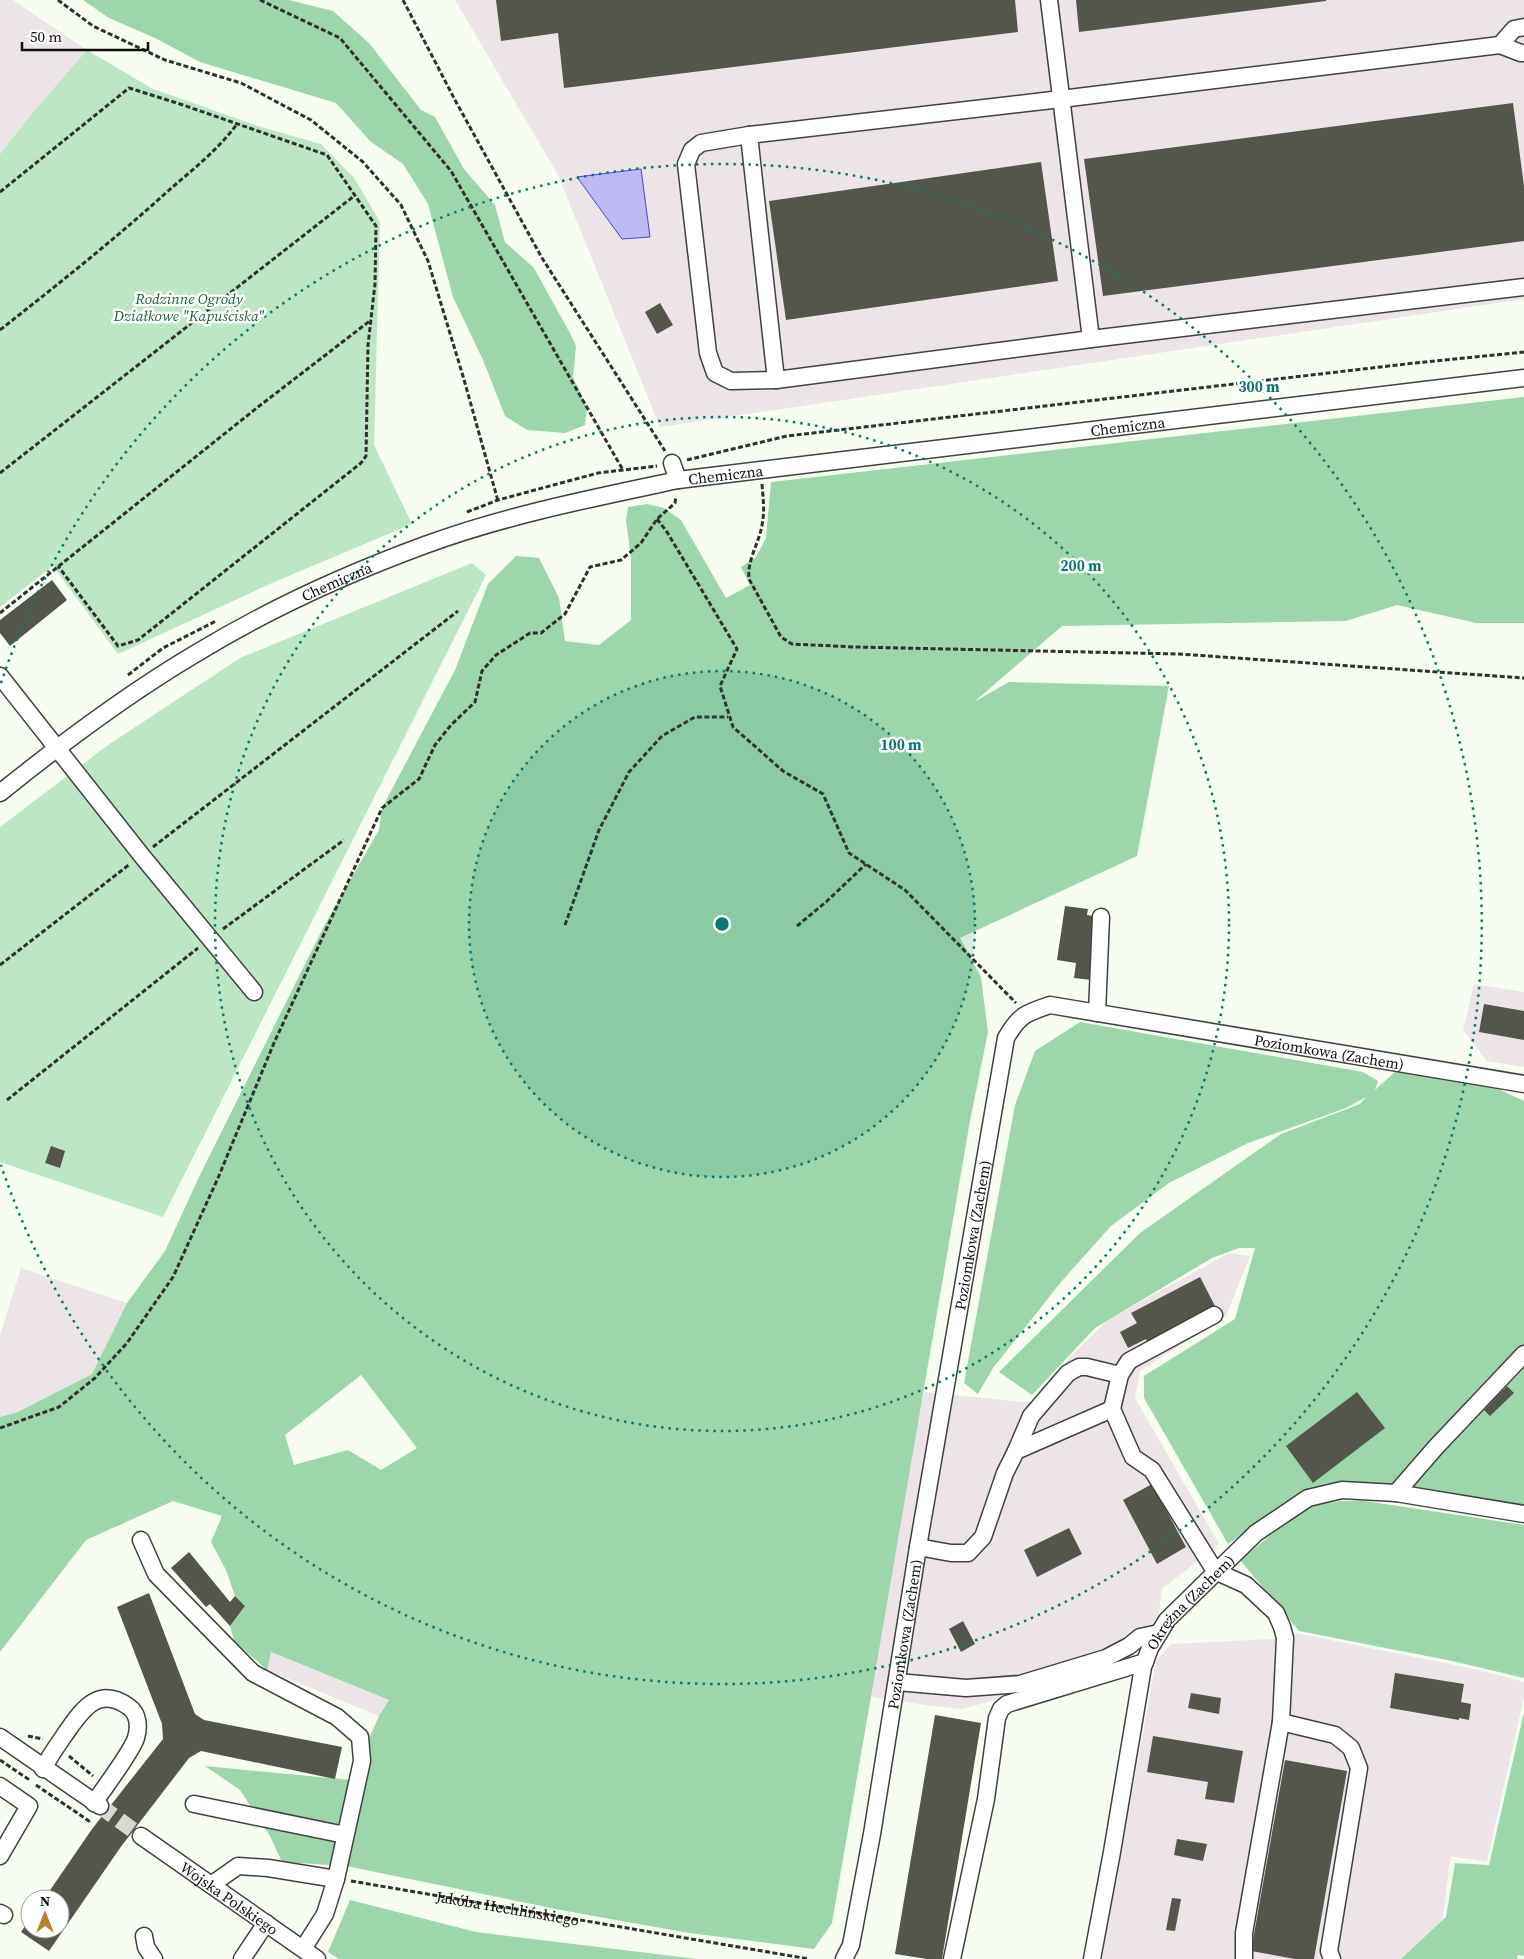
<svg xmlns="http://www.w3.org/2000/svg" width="1524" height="1959" font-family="'Source Serif 4',serif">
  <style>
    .industrial { fill: #ece4e7 }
    .green { fill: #bce6c4 }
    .forest { fill: #9dd6ab; fill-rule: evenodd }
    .water { fill: #bdb9f2; stroke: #5045c4 }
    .building { fill: #55564b }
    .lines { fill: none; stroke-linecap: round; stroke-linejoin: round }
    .minor-tunnel { stroke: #d4dacf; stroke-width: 16; stroke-dasharray: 16 8; stroke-linecap: butt }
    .minor-casing { stroke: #414141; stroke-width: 19 }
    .path { stroke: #303030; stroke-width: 3; stroke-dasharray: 5 2.5; stroke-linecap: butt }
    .minor { stroke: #fff; stroke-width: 16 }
    .ring { fill: none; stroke: #0f766e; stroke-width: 2.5; stroke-dasharray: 2.5 5 }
    .labels { text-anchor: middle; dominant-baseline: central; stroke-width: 5; stroke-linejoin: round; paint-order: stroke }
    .park-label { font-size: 15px; font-style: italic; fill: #236241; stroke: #fff }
    .street-label { font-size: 15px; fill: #0e0e0e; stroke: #fff }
    .centre { fill: #0f766e; stroke: #fff; stroke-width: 2.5 }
    .ring-label { font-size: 15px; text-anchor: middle; font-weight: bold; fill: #0f766e; stroke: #fff; stroke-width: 5; stroke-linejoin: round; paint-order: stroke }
  </style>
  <rect width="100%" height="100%" fill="#f7fef1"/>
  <!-- industrial -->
  <path class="industrial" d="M0,0H13L87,50L33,112L0,154Z
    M455,0H1524V299L660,427L558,175Z
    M1474,984L1524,992V1067L1487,1061L1463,1030Z
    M1229,1253L1250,1256L1226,1316L1140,1371L1135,1398L1219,1544L1162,1589L1158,1620L1135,1654L1013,1695L962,1709L932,1706L860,1695L924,1392L1033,1403L1071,1356L1108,1320Z
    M21,1268L127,1303L92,1374L18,1412L0,1417V1335Z
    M1296,1633L1479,1670L1524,1682V1697L1487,1862L1451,1856L1437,1959H1102L1156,1660L1171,1644L1273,1639Z
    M270,1652L389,1700L379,1716L267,1670Z"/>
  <!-- green -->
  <path class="green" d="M87,50L153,89L261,127L321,144L355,179L380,222L374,445L412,524L272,583L118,654L53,566L0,607V154L33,112Z
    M472,563L486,575L163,1217L0,1162V827L108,745L240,658Z"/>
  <!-- forest -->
  <path class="forest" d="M83,0H289L333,11L369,43L421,110L435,117L464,169L495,205L505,242L534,268L571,335L576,346L573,377L587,407L585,425L565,433L527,430L505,416L483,360L453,297L428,204L403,164L371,142L336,103L200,62L155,38L109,18Z
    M1524,397V623H1476L1397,605L1346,621L1062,626L974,702L1009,682L1169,686L1137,856L960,938L981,977L988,1032L970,1121L832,1923L814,1949L689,1933L566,1911L346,1866L282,1862L270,1836L240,1790L205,1766L351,1780L379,1716L389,1700L271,1652L267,1670L234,1641L230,1626L245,1606L235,1596L226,1570L211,1542L222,1516L173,1501L86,1540L0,1652V1417L18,1412L92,1374L127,1303L165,1251L199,1177L324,926L379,830L382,808L455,670L488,584L516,556L539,558L559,598L565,641L599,645L631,620V558L626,520L628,507L647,504L664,508L681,520L726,598L750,585L741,567L756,557L766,538L771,482ZM361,1375L417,1448L381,1470L348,1450L294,1465L285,1435Z
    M1080,1022L1363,1072L1378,1081L1375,1090L1396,1071L1490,1085L1524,1101V1507L1337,1483L1282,1507L1228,1544L1144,1398V1376L1235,1319L1255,1248H1239L1212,1258L1095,1328L1032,1395L999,1372L1140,1233L1281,1134L1360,1104L1366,1097L1346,1108L1248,1143L1169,1183L1111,1226L1061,1282L993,1368L978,1394L964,1383L1015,1105L1035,1051Z
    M1340,1501H1365L1524,1525V1678L1452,1661L1299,1631L1240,1560L1289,1520L1311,1506Z
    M1524,1712V1956L1518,1955L1517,1959H1401L1446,1917L1455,1863L1489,1865Z
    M350,1900L476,1932L697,1959H339L328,1952Z"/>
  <!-- water -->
  <path class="water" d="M641,169L650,237L622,239L577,177Z"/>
  <!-- building -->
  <path class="building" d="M496,0H1015L1018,32L564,88L558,33L501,41Z
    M1076,0H1326V1L1079,32Z
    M1513,103L1524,186V241L1103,296L1084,159Z
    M1041,162L1058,281L786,320L769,201Z
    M660,303L673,325L657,334L645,312Z
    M52,580L67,600L10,646L0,633V620Z
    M1065,906L1088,909L1087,915L1101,917L1092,980L1074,978L1076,963L1057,960Z
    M1484,1004L1524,1011V1040L1479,1032Z
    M51,1146L65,1151L60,1168L45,1163Z
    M1200,1277L1215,1306L1147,1342L1146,1339L1128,1348L1120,1332L1137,1323L1131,1313Z
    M1507,1386L1514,1393L1490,1416L1484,1410Z
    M1357,1392L1385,1428L1313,1483L1286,1446Z
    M1152,1484L1186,1547L1157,1564L1123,1500Z
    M1069,1528L1082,1554L1037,1577L1024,1550Z
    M189,1552L230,1602L235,1596L245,1606L230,1626L210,1604L206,1607L171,1568Z
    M149,1593L195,1714L204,1720L342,1747L335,1779L201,1751L189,1758L120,1848L49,1951L21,1932L30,1919V1929H60V1899H44L92,1829L163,1739L162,1724L117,1607Z
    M963,1621L975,1644L961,1652L949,1629Z
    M1395,1673L1464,1684L1461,1702L1471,1704L1469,1720L1459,1718V1720L1390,1708Z
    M1191,1693L1221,1698L1219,1714L1188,1708Z
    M935,1715L981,1723L942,1959H927L895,1954Z
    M1153,1736L1243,1751L1234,1803L1205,1799L1208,1782L1147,1772Z
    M1285,1760L1347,1771L1314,1959H1295L1251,1951Z
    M1177,1839L1207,1844L1203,1861L1174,1855Z
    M1172,1898L1181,1899L1175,1931L1166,1930Z"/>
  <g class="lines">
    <!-- minor-tunnel -->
    <path class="minor-tunnel" d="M100,1806L141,1836"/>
    <!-- minor casing -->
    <g class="minor-casing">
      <g id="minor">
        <path d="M1049,0L1091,339L1524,287"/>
        <path d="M1524,27L1514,29L1500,45L1521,53H1524"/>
        <path d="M749,135L701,143L692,150L686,164L708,353L715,373L731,381L776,380"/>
        <path d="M1091,339L776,380L749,135L1061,99L1500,45"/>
        <path d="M672,463L678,480"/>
        <path d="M0,676L142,856L254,992"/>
        <path id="s2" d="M0,793C62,743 126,695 195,654C267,610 346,574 425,545C507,515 593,498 678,480L1524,378"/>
        <path d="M1097,1013L1101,917"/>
        <path d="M1214,1315L1129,1361L1120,1375L1112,1409L1133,1457L1152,1470L1215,1571L1246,1585L1276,1613L1282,1627L1285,1638L1281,1722L1244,1933V1959"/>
        <path d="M1016,1451L1031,1416L1068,1373L1079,1367H1087L1120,1375"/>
        <path d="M1396,1493L1436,1447L1524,1354"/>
        <path d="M141,1540L156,1574L253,1673L337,1717L360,1737L362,1761L336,1879L325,1914L303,1949"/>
        <path d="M918,1547L951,1553H968L983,1537L1005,1473L1016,1451L1112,1409"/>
        <path d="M897,1682L966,1688L1020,1684L1106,1658L1129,1646L1140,1637L1159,1633"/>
        <path d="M1281,1722L1335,1735L1351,1748L1359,1768L1329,1951L1332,1959"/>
        <path d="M0,1737L100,1806"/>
        <path d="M43,1769C50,1755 59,1743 68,1730C84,1707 100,1686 129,1707C139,1714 139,1728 136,1738C131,1753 104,1788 94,1803"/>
        <path d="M0,1786L29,1806L0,1856"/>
        <path d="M194,1804L345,1835"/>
        <path id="s3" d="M141,1836L317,1959"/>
        <path d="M211,1885L238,1866L268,1868L336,1879"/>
        <path d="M0,1913L4,1915"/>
        <path d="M144,1936L146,1947L154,1959"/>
        <path d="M242,1959L266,1923"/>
        <path id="s4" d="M844,1959L851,1945L872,1834L918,1547L1006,1038C1019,1015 1026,1013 1050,1005L1524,1084"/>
        <path d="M952,1959L986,1799L997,1718L1001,1709L1007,1704L1145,1662"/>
        <path id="s5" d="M1092,1959L1112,1852L1143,1667L1150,1648L1167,1620L1256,1533L1308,1498L1342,1490L1396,1493L1524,1514"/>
      </g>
    </g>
    <!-- path -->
    <g class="path">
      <path d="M58,0L93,26L165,60L241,83L311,120L363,162L401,205L428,261L463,376L498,501"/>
      <path d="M260,0L340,38L451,171L623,470"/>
      <path d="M403,0L455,100L542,258L665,451"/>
      <path d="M0,192L129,88L183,105L327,155L376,226L375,284L368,345L366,456L361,463L138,640L118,646L58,566"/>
      <path d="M0,330C57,285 114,240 168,191C192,170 218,150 237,124"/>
      <path d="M687,460L787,436L1406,364L1524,352"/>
      <path d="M0,473L354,196"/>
      <path d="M762,484C763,498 765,511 762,525C759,544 747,559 749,579L781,637L792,644L855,647L1179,654L1524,678"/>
      <path d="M467,512L498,500L598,473L657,466"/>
      <path d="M657,519L667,532L737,649L720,686L733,727L783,771L823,794L849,853L905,890L1016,1003"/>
      <path d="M0,613L258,407L371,320"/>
      <path d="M128,675L163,648L216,621"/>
      <path d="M153,847L458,611"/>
      <path d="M565,925L599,830L629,772L662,736L695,717H728"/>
      <path d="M797,926L826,902L866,864"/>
      <path d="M223,929L344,840"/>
      <path d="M0,965L130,864"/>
      <path d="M7,1100L198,948"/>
      <path d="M0,1428L59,1407L95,1378L127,1343L173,1277L218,1178L274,1043L382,808L419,779L435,745L451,725L475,702L482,671L496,655L530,633H541L565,614L590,567L621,560L641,543L657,519L675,503L676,496"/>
      <path d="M28,1736L43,1739"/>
      <path d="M69,1756L93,1776"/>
      <path d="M0,1760L31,1781"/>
      <path d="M36,1785L89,1821L91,1818"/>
      <path id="s1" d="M351,1881L809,1959"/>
    </g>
    <!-- minor -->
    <use href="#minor" class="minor"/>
  </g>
  <!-- distance rings -->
  <circle cx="722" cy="924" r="253" fill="#0f766e" fill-opacity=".12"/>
  <g class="ring">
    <circle cx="722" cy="924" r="253"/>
    <circle cx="722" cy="924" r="507"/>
    <path d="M1 683A760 760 0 1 1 1 1165"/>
  </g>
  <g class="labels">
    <!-- park labels -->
    <g class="park-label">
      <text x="189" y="298">Rodzinne Ogrody<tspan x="189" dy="17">Działkowe "Kapuściska"</tspan></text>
    </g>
    <!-- street labels -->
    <g class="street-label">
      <text stroke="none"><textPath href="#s2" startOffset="1209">Chemiczna</textPath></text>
      <text stroke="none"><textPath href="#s2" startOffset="804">Chemiczna</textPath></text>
      <text stroke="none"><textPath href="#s2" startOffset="399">Chemiczna</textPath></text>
      <text stroke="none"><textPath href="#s4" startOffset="1276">Poziomkowa (Zachem)</textPath></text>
      <text stroke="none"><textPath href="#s4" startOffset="736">Poziomkowa (Zachem)</textPath></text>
      <text stroke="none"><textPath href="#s5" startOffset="378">Okrężna (Zachem)</textPath></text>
      <text stroke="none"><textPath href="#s4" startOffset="331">Poziomkowa (Zachem)</textPath></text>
      <text stroke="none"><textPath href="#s3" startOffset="108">Wojska Polskiego</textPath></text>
      <text stroke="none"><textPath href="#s1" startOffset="159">Jakóba Hechlińskiego</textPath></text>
    </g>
  </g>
  <circle cx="722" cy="924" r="8" class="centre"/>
  <g class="ring-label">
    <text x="1259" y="392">300 m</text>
    <text x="1081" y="571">200 m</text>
    <text x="901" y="750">100 m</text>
  </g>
  <!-- north arrow -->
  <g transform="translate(45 1914)"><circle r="24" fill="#ffffff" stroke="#9f9f9f"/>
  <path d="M0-4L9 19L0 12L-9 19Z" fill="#b58530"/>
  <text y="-8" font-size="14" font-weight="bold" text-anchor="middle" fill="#0e0e0e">N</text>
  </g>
  <!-- scale -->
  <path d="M22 42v8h126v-8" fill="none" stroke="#0e0e0e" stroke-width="2.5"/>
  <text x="30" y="42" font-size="15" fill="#0e0e0e" stroke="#ffffff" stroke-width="4" paint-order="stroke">50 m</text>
</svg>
